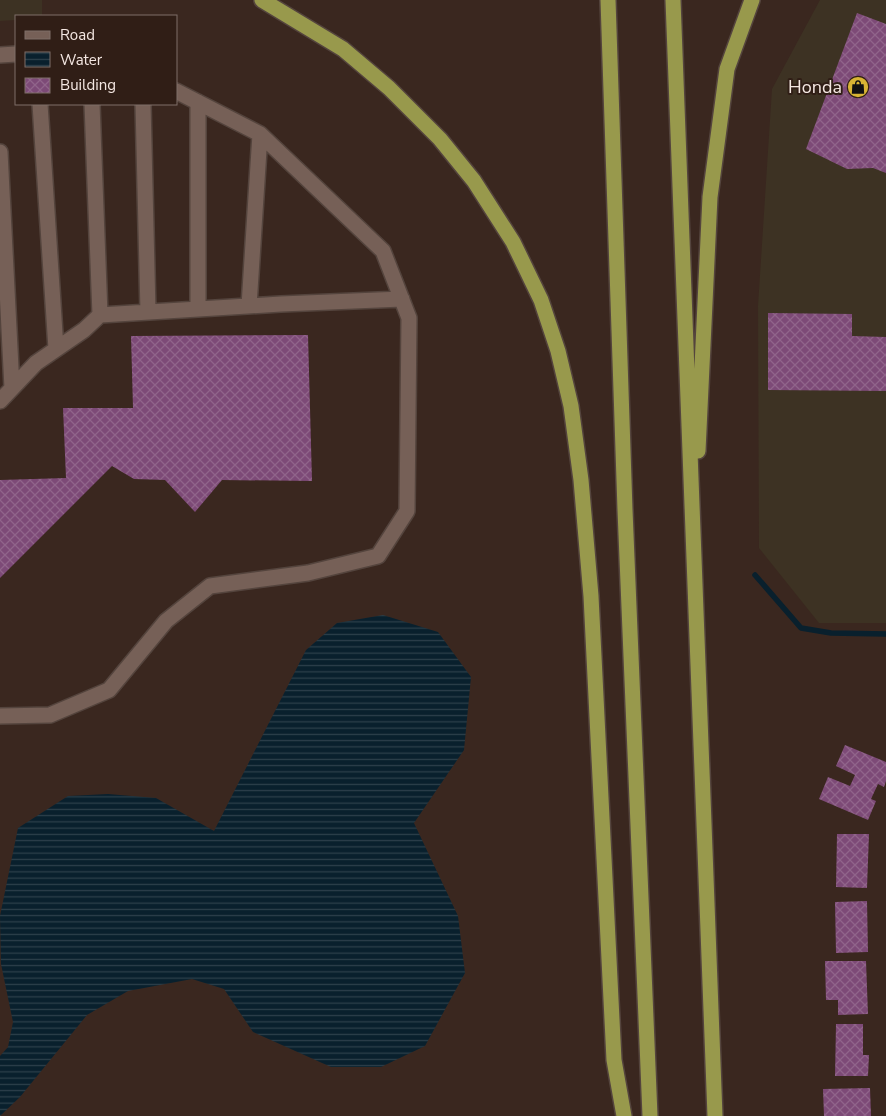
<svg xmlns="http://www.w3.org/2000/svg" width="886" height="1116" font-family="'Nunito Sans',sans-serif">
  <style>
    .commercial { fill: #3d3223 }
    .water { fill: url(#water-rules) }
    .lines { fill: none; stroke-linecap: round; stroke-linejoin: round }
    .stream { stroke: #09202d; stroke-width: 5.5 }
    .building { fill: url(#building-cross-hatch) }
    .minor-casing { stroke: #54443d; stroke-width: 18 }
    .highway-casing { stroke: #54443d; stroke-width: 18 }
    .minor { stroke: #766057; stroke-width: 15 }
    .highway { stroke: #98994c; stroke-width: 15 }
    .labels { text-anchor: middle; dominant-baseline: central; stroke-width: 4; stroke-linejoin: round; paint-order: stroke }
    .poi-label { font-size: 18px; fill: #f4e7e2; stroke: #301e16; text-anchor: end }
  </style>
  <defs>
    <pattern id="water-rules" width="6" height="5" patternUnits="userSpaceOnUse" patternTransform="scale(1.25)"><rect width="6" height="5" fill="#09202d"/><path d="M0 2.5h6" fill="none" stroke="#2d404b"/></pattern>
    <pattern id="building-cross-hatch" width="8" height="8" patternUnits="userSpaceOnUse" patternTransform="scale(1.25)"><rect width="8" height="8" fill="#7d4a77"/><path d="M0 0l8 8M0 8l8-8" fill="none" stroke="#90648a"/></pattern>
  </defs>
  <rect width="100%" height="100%" fill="#3a271f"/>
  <!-- commercial -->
  <path class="commercial" d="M0,0H42V16H16V20L0,21Z
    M820,0H886V623H819L759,548L758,306L772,89Z"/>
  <!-- water -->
  <path class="water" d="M383,615L438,632L471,677L464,750L414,823L458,916L465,973L425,1046L381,1067H331L253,1032L224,989L192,979L128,991L87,1015L20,1097L0,1116V1056L8,1047L13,1022L1,964L0,916L18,828L68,796L108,794L156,798L214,831L306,650L337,623Z"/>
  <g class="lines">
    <!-- stream -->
    <path class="stream" d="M755,575L801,628L831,633L886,634"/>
  </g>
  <!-- building -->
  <path class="building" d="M857,13L886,24V173L873,168L847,169L806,149Z
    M768,313L852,314V336L886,337V391L768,390Z
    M308,335L312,481L222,480L195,512L165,480L134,479L112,466L0,578V480L66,478L63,408H133L131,336Z
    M845,745L886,762V781L884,787L878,784L871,799L876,801L868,820L819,799L828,777L850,786L855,775L836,766Z
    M837,834H869L867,888L836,887Z
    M867,901L868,952L836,953L835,902Z
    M825,961H866L868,1014L838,1015V1000H826Z
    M836,1024H863V1055H869L868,1076H835Z
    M870,1088L871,1116H824L823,1089Z"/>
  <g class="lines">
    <!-- minor casing -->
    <g class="minor-casing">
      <path id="minor" d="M0,55L16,54
        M198,102V309
        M40,104L56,349
        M92,104L100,315
        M143,104L148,312
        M0,152L12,388
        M249,306L260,134
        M0,401L36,363L84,330L100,315L281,304L402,299
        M0,716L50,715L109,690L166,621L210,586L308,573L378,556L407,511L409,318L383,251L260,134L176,91"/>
    </g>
    <!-- highway casing -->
    <g class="highway-casing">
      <path id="highway" d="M262,0L343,49L389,88L440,139L474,181L513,242L541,300L558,351L571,406L581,480L591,596L614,1060L624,1116
        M608,0L625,510L650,1116
        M673,0L715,1116
        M698,451L710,197L727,69L752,0"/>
    </g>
    <!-- minor -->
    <use href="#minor" class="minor"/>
    <!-- highway -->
    <use href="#highway" class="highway"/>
  </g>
  <!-- icons -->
  <defs>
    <g id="shop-disc" transform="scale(1.125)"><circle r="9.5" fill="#d8b434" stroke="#301e16"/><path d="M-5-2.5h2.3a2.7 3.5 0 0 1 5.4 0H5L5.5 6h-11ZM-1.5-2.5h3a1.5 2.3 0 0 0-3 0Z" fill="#111"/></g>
  </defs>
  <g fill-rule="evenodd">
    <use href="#shop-disc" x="858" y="87"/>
  </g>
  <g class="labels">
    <!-- poi labels -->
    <g class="poi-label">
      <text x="842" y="87">Honda</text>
    </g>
  </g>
  <!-- legend -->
  <rect x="15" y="15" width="162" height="90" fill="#301e16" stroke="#7e6e68"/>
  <rect x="25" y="31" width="25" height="8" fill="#766057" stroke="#7e6e68"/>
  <text x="60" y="40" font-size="15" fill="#f4e7e2">Road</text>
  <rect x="25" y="52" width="25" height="15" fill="url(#water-rules)" stroke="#7e6e68"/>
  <text x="60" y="65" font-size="15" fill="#f4e7e2">Water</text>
  <rect x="25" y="78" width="25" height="15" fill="url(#building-cross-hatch)" stroke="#7e6e68"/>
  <text x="60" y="90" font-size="15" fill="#f4e7e2">Building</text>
</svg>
